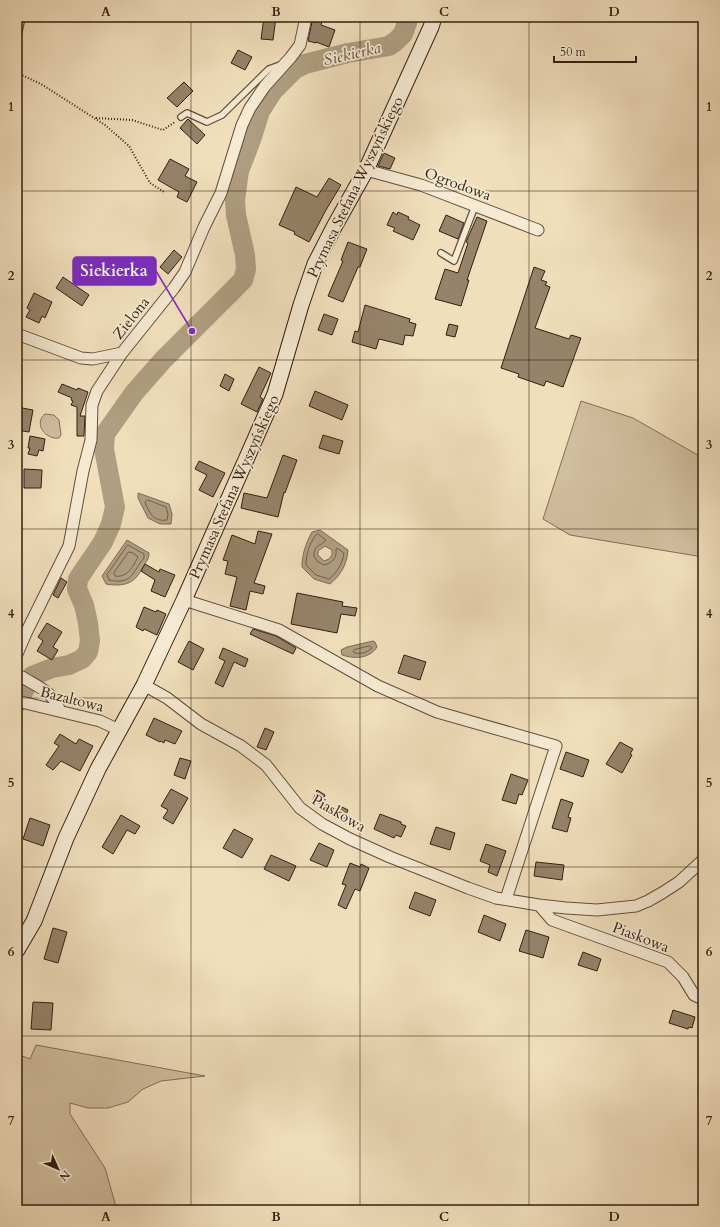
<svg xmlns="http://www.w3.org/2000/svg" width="720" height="1227" font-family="Cardo,serif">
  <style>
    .green { fill: #d1be9f; stroke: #826e58 }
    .water { fill: #b09e82; stroke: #7e6b55; fill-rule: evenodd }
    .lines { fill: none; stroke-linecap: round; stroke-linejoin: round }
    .shore { stroke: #725e4a; stroke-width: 1 }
    .river { stroke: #b09e82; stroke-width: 20 }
    .building { fill: #96836a; stroke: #331f11 }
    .lane-casing { stroke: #624f3c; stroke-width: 8 }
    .street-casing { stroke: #624f3c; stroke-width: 13 }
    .secondary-casing { stroke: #331f11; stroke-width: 17 }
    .path { stroke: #331f11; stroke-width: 2; stroke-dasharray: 1 2; stroke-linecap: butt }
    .lane { stroke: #f6ead3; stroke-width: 5.5 }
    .street { stroke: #f6ead3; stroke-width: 11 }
    .secondary { stroke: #f6ead3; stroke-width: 15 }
    .grid { fill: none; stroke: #331f11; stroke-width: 1; stroke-opacity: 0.55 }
    .labels { text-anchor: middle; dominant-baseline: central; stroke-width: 3.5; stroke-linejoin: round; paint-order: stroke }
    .street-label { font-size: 15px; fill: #331f11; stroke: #f6ead3 }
    .water-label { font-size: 16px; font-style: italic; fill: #5f4b39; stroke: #f6ead3 }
    .leader { fill: none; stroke: #7b2cbf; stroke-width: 1.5 }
    .callout-dot { fill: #7b2cbf; stroke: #f6ead3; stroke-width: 1.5 }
    .callout { fill: #7b2cbf; stroke: #7b2cbf; stroke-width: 1.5 }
    .callout-label { font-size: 16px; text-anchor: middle; font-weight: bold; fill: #fff }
    .neatline { fill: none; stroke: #331f11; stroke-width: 1.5 }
    .grid-label { font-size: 13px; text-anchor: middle; font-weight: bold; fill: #331f11 }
  </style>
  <rect width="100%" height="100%" fill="#f1dfbc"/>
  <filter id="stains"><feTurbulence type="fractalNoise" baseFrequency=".005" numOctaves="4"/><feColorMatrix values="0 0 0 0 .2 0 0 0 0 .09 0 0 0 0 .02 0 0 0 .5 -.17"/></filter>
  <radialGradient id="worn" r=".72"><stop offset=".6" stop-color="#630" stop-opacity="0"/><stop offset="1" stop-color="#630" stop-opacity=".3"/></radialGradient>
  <!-- green -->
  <path class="green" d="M581,401L633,418L703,458V557L570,535L543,519Z
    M45,414L54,415L59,420L61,435L59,438C46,440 33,424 45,414Z
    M36,1045L205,1076L161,1081L143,1089L128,1102L108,1108H88L70,1103V1114L105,1168L117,1210H17V1054L30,1059Z"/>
  <!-- water -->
  <path class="water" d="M138,493L169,504L172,514L171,524H160L148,518L138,498Z
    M320,530L348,550C347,564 341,575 330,584L314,579L302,567C302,554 306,543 312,532ZM325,546L332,550V555L329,559L324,561L318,555V551Z
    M127,540L149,553C149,560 146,561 143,567C141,569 140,573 138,575C131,586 117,586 106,584L102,576Z
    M373,641L375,642L377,647C369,659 355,659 342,655L341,650L347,647Z"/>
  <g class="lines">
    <!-- shore -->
    <path class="shore" d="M148,500L166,507L168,514L167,520C153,522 150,513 145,503L146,501Z
      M318,534L326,540C320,547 314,544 314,556L318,562L324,565C332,563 337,558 336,550L337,548L344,553C343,562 337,573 329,579L316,575L306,565C306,554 309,545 315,536Z
      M128,545L144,554V558C132,572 133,585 109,580L107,575Z
      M129,552L133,553L138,557C133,566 128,578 115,576L114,573Z
      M370,646L372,648C367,653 358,655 353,652L354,650Z"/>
    <!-- river -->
    <path class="river" d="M17,703L32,676L52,668L69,665L82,659L88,652L90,641L88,623L84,605L77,589L78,579L103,542L111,524L115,507L104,449L105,434L134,393L163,360L243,280L246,269L245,255L236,215L235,200L239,171L251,140L260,111L273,91L295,69L305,64L348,53L389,46L396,41L403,34L409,17"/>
  </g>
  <!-- building -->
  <path class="building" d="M264,17H276L273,40L261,39Z
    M313,17H323L321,25L335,30L329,47L316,42V43L308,41Z
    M238,50L252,57L245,70L231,63Z
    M184,82L193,91L177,107L167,98Z
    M188,119L205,135L197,144L180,128Z
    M384,153L395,158L390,169L378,166Z
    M170,159L189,169L185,176L197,182L187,202L177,197L179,192L158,180Z
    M329,178L341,185L326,210L309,242L294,234L295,232L279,225L296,187L317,197Z
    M393,212L397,215L398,212L409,217L408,219L420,225L413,240L393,231L395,228L387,225Z
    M446,215L464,223L458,239L439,231Z
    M477,217L487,221L467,280H469L461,306L435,299L445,269L458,273L468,243L466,242Z
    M348,242L367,249L360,267H358L343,302L328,296L343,261L341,260Z
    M174,250L182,257L168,274L160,267Z
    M534,267L545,271L541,280L547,282L545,285L550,287L535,328L569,339L571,335L581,338L563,387L546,381L544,386L518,377L519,374L501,368Z
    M63,277L89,295L82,306L56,288Z
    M34,293L52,302L45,318L42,316L39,323L26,317L30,310L27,308Z
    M365,305L410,319L409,322L416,324L413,336L405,335L403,345L379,339L376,349L352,342L355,331L358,332Z
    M324,314L338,319L332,335L318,330Z
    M449,324L458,326L455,337L446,335Z
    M259,367L271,373L260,397L263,399L257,412L241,404Z
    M225,374L234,379L229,391L220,386Z
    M62,384L77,390L78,388L88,392L80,416H85L84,436H77V407L71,405L73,401L71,400L72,398L58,392Z
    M315,391L348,405L342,420L309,406Z
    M17,407L33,410L29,432L17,430Z
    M323,435L343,441L339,454L319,448Z
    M30,436L45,439L43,451L39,450L37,456L28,454L30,448H28Z
    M283,455L297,460L285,493L284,492L278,517L241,508L244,493L267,498Z
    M199,461L225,473L213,497L199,490L207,475L195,469Z
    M24,469L42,470L41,488H24Z
    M258,531L272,534L254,583L265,586L263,594L250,591L246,610L230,606L237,577L225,574L228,561L223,560L232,535L255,544Z
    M145,564L159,572L160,569L175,575L165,597L151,591L155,580L141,571Z
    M61,578L67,582L58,598L53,595Z
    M297,593L343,602L342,606L357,608L355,616L341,614L337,633L291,624Z
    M144,607L156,612L157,610L166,614L157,635L144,629L143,631L136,627Z
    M47,623L62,632L53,647L58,650L52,660L37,651L43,641L38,637Z
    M253,629L276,636L296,648L293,654L250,634Z
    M189,641L204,649L193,670L178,662Z
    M223,648L248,659L245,667L234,662L223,687L215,683L225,661L219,658Z
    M404,655L426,662L420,680L398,673Z
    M154,718L182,731L175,744L165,740L164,743L161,741L160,742L146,735Z
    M265,728L274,732L266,750L257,747Z
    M60,734L76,744L79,739L93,746L80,771L61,761L53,770L46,765L59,746L54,743Z
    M620,742L633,749L630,754L632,755L622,773L606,764Z
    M566,752L589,760L583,777L560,769Z
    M180,758L191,761L185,779L174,775Z
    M511,774L528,780L522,795L519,794L516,804L502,800Z
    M171,789L188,798L173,824L163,818L168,810L161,806Z
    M317,790L325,795L321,804L313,800Z
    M561,799L573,803L568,817L571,818L567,832L552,828Z
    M340,806L348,810L343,822L334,817Z
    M380,814L401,822V824L406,826L401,837L396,835L394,838L374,829Z
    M121,815L140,826L135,834L127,830L113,854L102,847Z
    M30,818L50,825L43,846L23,839Z
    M436,827L455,833L450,850L430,844Z
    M234,829L253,839L242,858L223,848Z
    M319,843L334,850L327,867L310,860Z
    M486,844L506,851L497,876L488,872L490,865L480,861Z
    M271,855L296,866L289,881L264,869Z
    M536,862L564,865L562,880L534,876Z
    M350,863L360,867L361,864L369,868L360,891L355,889L346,909L338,905L346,885L342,884Z
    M415,892L436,900L430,916L409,908Z
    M484,915L506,924L500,941L478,932Z
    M53,928L67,932L58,963L44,959Z
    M526,930L549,937L543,958L519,951Z
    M583,952L601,959L597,971L578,965Z
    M33,1002L53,1003L51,1030L31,1029Z
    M673,1010L695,1017L692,1028L689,1027L688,1029L669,1023Z"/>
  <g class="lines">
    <!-- lane casing -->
    <g class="lane-casing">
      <path id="lane" d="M17,40L22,17
        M181,117L187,113L207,122L222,115L269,69L280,65
        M441,253L454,261L475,206"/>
    </g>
    <!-- street casing -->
    <g class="street-casing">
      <path id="street" d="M366,170L421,185L538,230
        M17,334L81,358L93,359L122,353
        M184,600L279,630L378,686L437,712L556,746L506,899
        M17,654L26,633L69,546L83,471L91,440L92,405L97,391L122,353L174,288L185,272L204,227L221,193L242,125L250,108L265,86L291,57L300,45L306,17
        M17,676L22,677C40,688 52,691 60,711
        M144,685L167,698L201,724L241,746L266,765L300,808L322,824L350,839L390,857L468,888L496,898L539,905L566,908L597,910L636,906L648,901L662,893L679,882L703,860
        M17,701L100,721L119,730
        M539,905L552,920L668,962L683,977L694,995L703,999"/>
    </g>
    <!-- secondary casing -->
    <g class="secondary-casing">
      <path id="secondary" d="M17,950L34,921L66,838L98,769L144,685L184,600L275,394L301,305L315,264L334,227L366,170L431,27L434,17"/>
    </g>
    <!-- path -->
    <path class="path" d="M17,73L41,84L105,125L129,146L150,183L164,192
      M96,118L132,120L163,130L175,122"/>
    <!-- lane -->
    <use href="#lane" class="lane"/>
    <!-- street -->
    <use href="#street" class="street"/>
    <!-- secondary -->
    <use href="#secondary" class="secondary"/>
  </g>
  <!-- grid -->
  <path class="grid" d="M191,17V1210M360,17V1210M529,17V1210M17,191H703M17,360H703M17,529H703M17,698H703M17,867H703M17,1036H703"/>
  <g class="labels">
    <!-- street labels -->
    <g class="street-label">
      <text transform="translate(458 184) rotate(20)">Ogrodowa</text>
      <text transform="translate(355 187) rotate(-64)">Prymasa Stefana Wyszyńskiego</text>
      <text transform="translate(131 318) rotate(-52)">Zielona</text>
      <text transform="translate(234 487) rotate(-66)">Prymasa Stefana Wyszyńskiego</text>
      <text transform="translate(72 699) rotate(14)">Bazaltowa</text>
      <text transform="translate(339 813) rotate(30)">Piaskowa</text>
      <text transform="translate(641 937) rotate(21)">Piaskowa</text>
    </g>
    <!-- water labels -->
    <g class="water-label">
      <text transform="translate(352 54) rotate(-13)">Siekierka</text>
    </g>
  </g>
  <!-- callouts -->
  <path class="leader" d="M192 331L156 271"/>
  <circle class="callout-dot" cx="192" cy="331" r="4"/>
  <rect class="callout" x="73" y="257" width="83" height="28" rx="4"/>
  <g class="callout-label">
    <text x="114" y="276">Siekierka</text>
  </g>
  <!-- margin -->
  <rect width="720" height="1227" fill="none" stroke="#f1dfbc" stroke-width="44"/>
  <!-- north arrow -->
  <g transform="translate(58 1169) rotate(135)" stroke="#f6ead3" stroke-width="3" paint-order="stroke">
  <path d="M0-3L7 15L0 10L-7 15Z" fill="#331f11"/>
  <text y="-6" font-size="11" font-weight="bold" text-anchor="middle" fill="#331f11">N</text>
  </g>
  <!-- scale -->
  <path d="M554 56v6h82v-6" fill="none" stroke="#331f11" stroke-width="2"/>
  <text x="560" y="56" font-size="12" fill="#331f11" stroke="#f6ead3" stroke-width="3" paint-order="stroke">50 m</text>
  <rect x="22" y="22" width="676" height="1183" class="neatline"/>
  <g class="grid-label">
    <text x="106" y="16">A</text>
    <text x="276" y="16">B</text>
    <text x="444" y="16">C</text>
    <text x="614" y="16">D</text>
    <text x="11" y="111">1</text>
    <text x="709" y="111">1</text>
    <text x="11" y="280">2</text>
    <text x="709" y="280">2</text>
    <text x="11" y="449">3</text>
    <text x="709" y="449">3</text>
    <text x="11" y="618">4</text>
    <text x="709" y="618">4</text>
    <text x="11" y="787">5</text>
    <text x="709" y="787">5</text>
    <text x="11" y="956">6</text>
    <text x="709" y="956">6</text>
    <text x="11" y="1125">7</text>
    <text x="709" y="1125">7</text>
    <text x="106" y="1221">A</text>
    <text x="276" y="1221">B</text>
    <text x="444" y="1221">C</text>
    <text x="614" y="1221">D</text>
  </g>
  <rect width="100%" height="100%" filter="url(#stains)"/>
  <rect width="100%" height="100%" fill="url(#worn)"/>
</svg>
